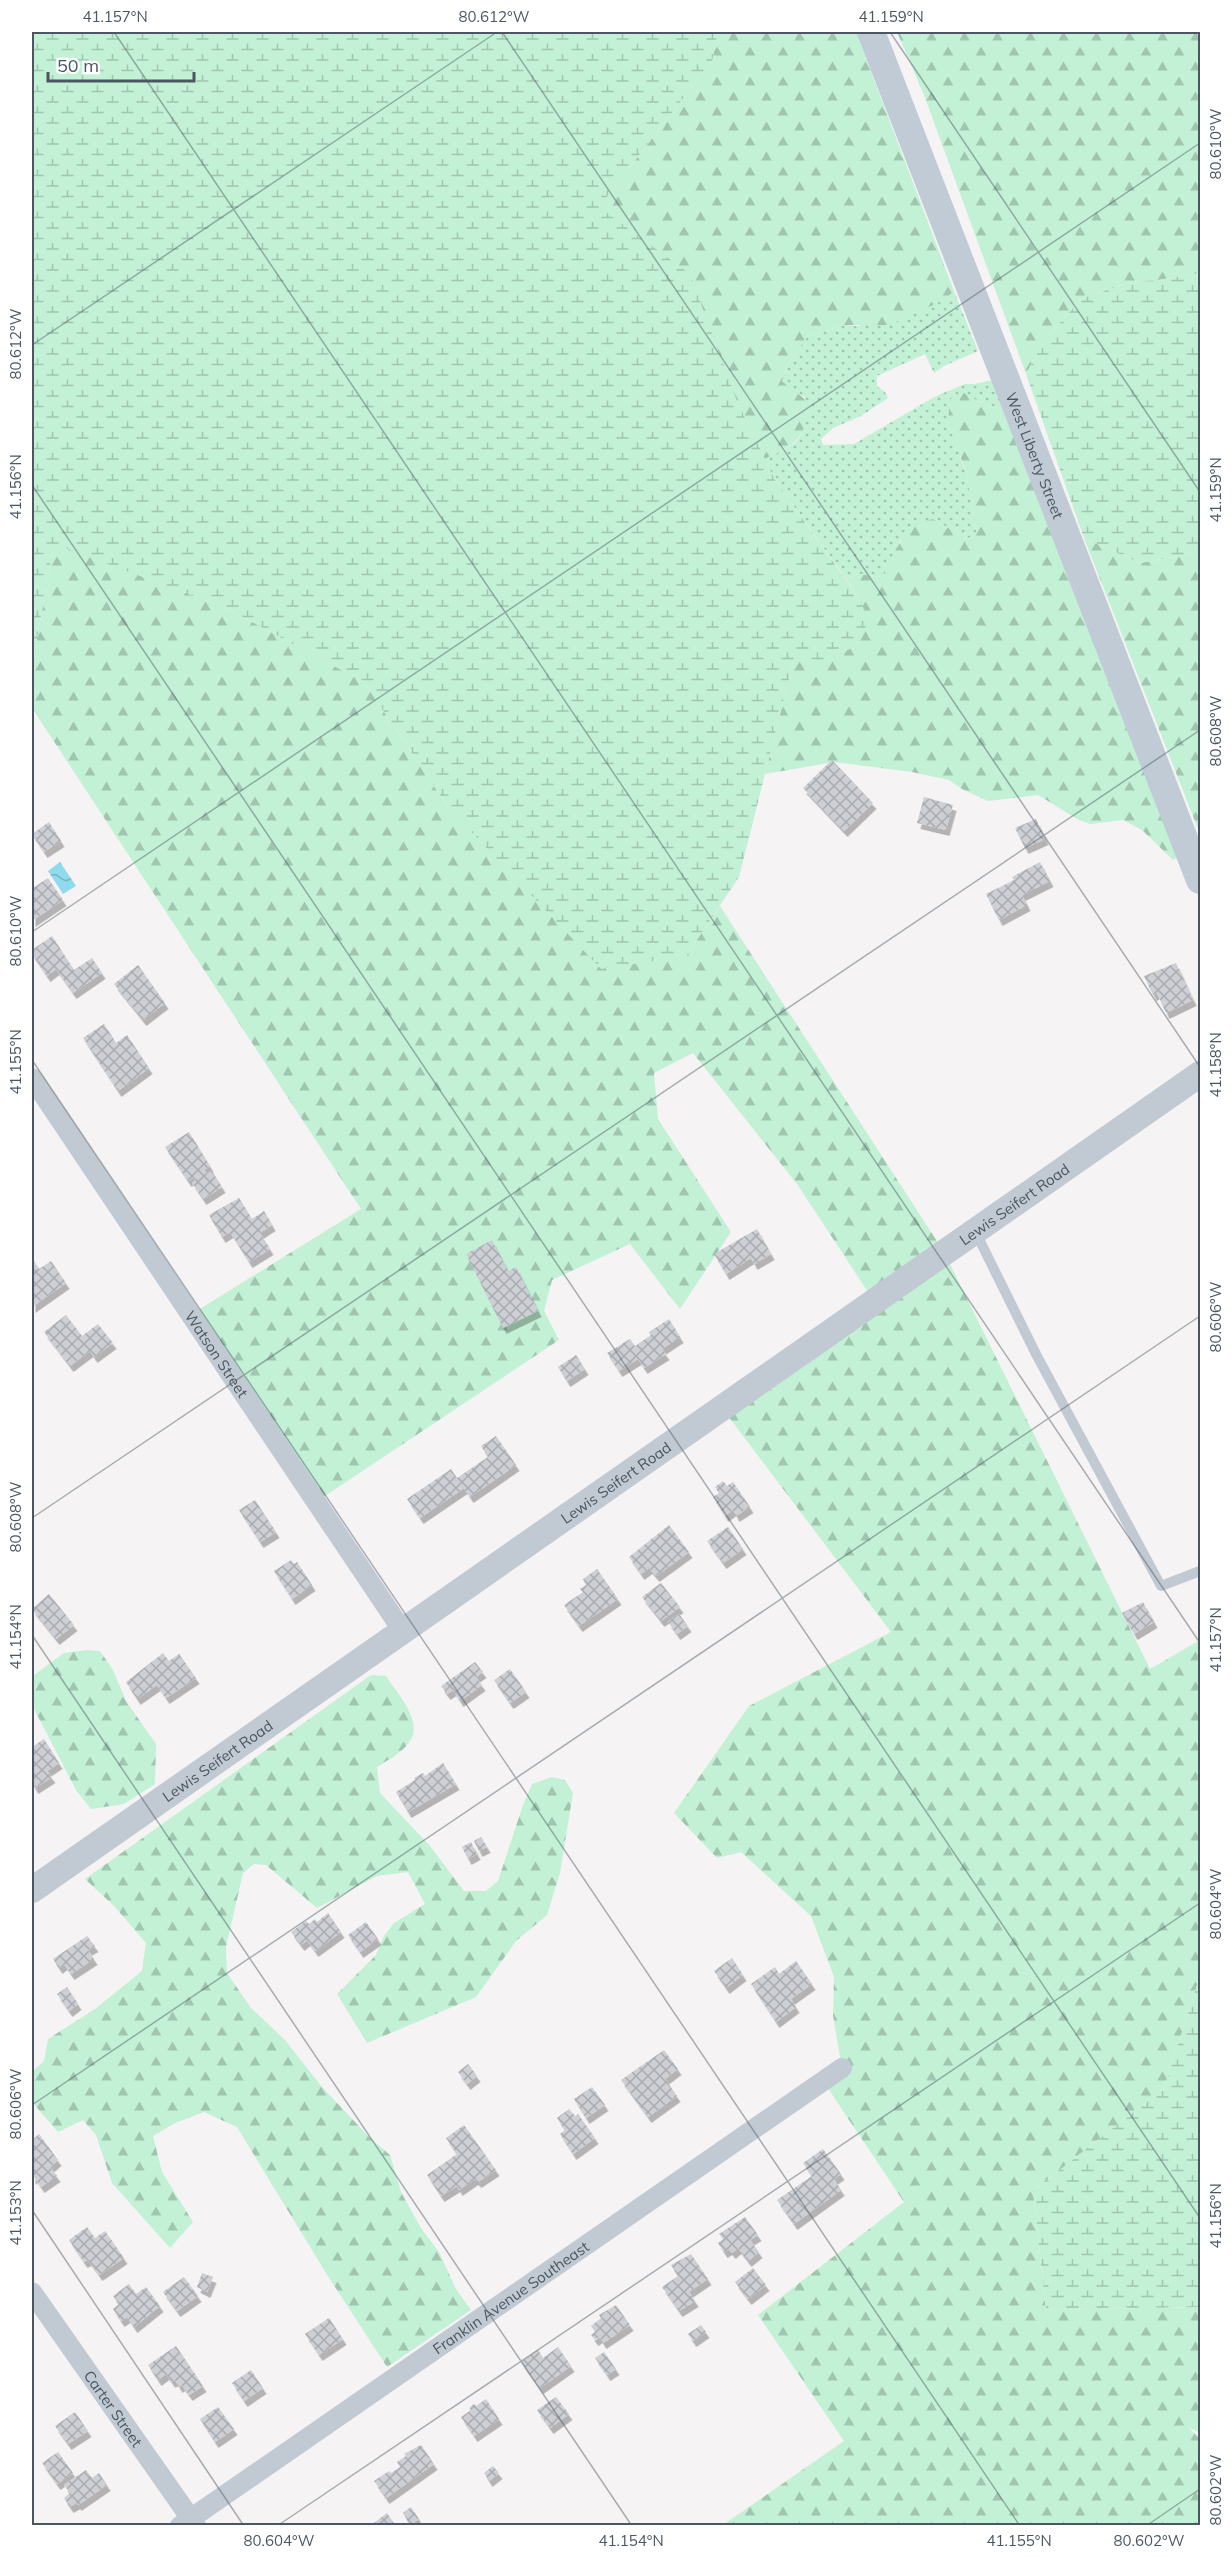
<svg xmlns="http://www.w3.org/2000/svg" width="1232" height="2557" font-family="Mulish,sans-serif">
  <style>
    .grass { fill: url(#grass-dots) }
    .forest { fill: url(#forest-firs) }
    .wetland { fill: url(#wetland-marsh) }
    .water { fill: url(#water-waves) }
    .building { fill: url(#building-cross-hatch); filter: url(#shadow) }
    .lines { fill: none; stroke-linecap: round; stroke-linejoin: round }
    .service { stroke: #c1cad2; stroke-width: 10 }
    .minor { stroke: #c1cad2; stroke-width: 20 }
    .tertiary { stroke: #c1cad2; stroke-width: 26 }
    .secondary { stroke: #c1cbd6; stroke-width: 28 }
    .ticks { fill: none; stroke: #4a5661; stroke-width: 1.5; stroke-opacity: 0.45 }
    .labels { text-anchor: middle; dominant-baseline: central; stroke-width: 5; stroke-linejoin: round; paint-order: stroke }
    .street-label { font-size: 15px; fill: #4a5661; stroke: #fff }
    .neatline { fill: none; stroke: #4a5661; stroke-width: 2 }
    .ticks-label { font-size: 15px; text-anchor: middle; fill: #4a5661 }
  </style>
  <defs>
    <pattern id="grass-dots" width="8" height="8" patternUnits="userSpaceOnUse" patternTransform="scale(1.5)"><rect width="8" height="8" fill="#c3f1d5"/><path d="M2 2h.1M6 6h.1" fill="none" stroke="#a0c6b0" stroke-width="1.8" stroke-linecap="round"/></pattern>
    <pattern id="forest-firs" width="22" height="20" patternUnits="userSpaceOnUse" patternTransform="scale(1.5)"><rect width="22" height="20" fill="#c3f1d5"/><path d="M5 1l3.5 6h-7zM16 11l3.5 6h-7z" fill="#a0c6b0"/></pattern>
    <pattern id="wetland-marsh" width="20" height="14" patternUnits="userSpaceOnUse" patternTransform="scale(1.5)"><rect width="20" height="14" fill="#c3f1d5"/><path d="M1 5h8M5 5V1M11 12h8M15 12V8" fill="none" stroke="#a0c6b0"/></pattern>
    <pattern id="water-waves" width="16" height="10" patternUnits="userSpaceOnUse" patternTransform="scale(1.5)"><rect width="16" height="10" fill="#90daee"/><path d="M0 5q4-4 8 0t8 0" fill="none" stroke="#78b4c4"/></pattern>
    <pattern id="building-cross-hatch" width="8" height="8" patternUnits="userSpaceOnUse" patternTransform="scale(1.5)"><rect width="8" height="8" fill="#cdcfd5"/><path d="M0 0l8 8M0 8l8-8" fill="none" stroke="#a8abb0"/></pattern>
    <filter id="shadow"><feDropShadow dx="3.5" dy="6" stdDeviation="0" flood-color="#0004"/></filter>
  </defs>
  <rect width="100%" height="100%" fill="#f5f3f3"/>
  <!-- grass -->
  <path class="grass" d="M954,291L978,351L944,366L934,373L925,354L877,376V386L885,392L888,398L861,416L833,428L821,439L823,445L854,444L936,396L965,384H975L992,380L1005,410L983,404L964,393L960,457L966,472L977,533L967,539L933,519L900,541L895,557L883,577L858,574L846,579L775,480L764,459C805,441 804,440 805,397L792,392L782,381L788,364L807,337L843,325L858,326L944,300Z"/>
  <!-- forest -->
  <path class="forest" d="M718,32H856L954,291L944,300L889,325H843L807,337L788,364L782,381C792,391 803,395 811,406C801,441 798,444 764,459L737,401L599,207L712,61Z
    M897,32H1200V273L1158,280L1131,282L1081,299L1044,341L1026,374L924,95Z
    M964,393L983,404L1005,410L1178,857L1173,860L1142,830L1123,820L1090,824L1079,820L1038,795L988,801L962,789L949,780L912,772L834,762L765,774L794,659L861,601L846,579L858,574L883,577C898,551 900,526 933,519L967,539L977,533L966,472L948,421L950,399Z
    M1084,538L1140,563L1189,554L1200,549V834Z
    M54,543L226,608L364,682L448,807L686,956L720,906L944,1252L1150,1669L1200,1640V1976L1164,2088L1033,2191L1046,2310L1200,2307V2432L1189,2428L1200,2439V2525H723L844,2441L758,2315L904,2202L823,2081L842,2068L833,2016L834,1977L811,1916L741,1852L717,1858L674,1813L749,1706L891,1632L722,1408L874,1301L797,1184L693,1053L654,1073L658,1119L731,1232L680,1309L630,1244L552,1280L544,1311L559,1340L316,1502L190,1315L361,1209L32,708V666Z
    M88,1650L100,1651L113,1670L126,1701L156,1744L155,1784L124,1804L91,1809L76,1790L32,1705V1681L34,1675L64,1653Z
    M371,1675L386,1676C398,1695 427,1724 407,1745C400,1754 386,1761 377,1767L380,1793L430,1846L464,1891H486L498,1881L523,1805L532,1784L552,1777L565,1780L573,1793L560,1873L547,1915L516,1941L476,1997L367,2043L337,1994L376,1955L384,1936L394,1923L425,1904L408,1872L377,1876L317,1908L266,1865L254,1864L243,1873L226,1947L227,1973L251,2008L285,2040L322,2087L370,2138L390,2155L401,2192L421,2228L439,2252L456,2289L471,2310L387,2367L326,2273L237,2127L204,2112L175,2123L153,2136L162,2172L193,2222L170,2248L112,2183L96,2135L83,2120L58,2132L32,2102V2072L44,2061L48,2039L95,2009L142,1971L146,1943L114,1906L85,1879Z"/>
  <!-- wetland -->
  <path class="wetland" d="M32,32H718L712,61L599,207L690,274L737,401L775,480L861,601L868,623L854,646L831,661L794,659L739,877L686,956L601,969L448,807L364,682L226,608L54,544L32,666Z
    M1200,273V549L1189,554L1140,563L1084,538L1026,374L1044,341L1081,299L1131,282L1158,280Z
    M1200,1976V2307L1046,2310L1033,2191L1164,2088Z"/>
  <!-- water -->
  <path class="water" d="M60,862L76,886L63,894L48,871Z"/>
  <!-- building -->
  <path class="building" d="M832,760L873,803L844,831L803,788Z
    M924,797L953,805L946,830L917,823Z
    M1036,819L1045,839L1025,848L1015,828Z
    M49,822L61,841L44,852L32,834Z
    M1040,862L1050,881L1022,895L1027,905L999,920L986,894L1014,880L1012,877Z
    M48,878L63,900L32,921V885L33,888Z
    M52,936L74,970L92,958L102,973L73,993L56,969L47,976L32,954V950Z
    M1176,963L1193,1000L1166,1013L1157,993L1153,995L1144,976Z
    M138,965L165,1003L143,1020L114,984Z
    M104,1024L116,1043L127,1035L149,1068L118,1091L83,1038Z
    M189,1132L210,1166L204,1170L207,1174L212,1171L222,1187L203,1199L192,1183L196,1180L194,1177L188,1181L165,1147Z
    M239,1198L252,1219L264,1211L272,1225L260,1233L270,1249L249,1262L230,1232L222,1237L209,1215Z
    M757,1229L771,1254L754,1264L751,1258L726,1274L714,1254Z
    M492,1240L508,1271L516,1267L538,1311L503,1328L466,1254Z
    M32,1258L39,1269L51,1261L66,1283L32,1307Z
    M66,1315L82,1336L98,1324L113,1343L94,1357L90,1351L70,1366L44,1332Z
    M669,1319L680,1337L662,1349L666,1354L644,1368L638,1359L619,1371L607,1353L630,1339L635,1346L651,1335L649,1332Z
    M576,1355L585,1369L567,1381L558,1367Z
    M496,1436L516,1465L470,1497L464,1488L420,1518L407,1499L451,1469L457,1478L488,1457L481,1446Z
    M723,1481L727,1486L733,1482L750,1507L736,1516L733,1510L725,1516L713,1497L719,1493L715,1487Z
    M255,1500L276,1532L260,1542L239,1510Z
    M669,1525L689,1552L656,1576L649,1568L641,1574L629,1557Z
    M728,1527L743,1549L723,1563L707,1541Z
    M291,1560L294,1564L297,1562L312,1585L292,1599L274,1571Z
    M597,1569L618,1599L579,1626L564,1605L583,1592L580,1589L586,1585L583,1579Z
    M661,1583L680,1607L661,1621L642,1597Z
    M49,1594L74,1625L56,1639L32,1609Z
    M1143,1602L1154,1622L1134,1634L1122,1613Z
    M679,1614L688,1626L677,1634L668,1622Z
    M163,1653L169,1661L179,1654L196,1678L166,1698L157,1685L137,1699L126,1682Z
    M475,1662L483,1672L476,1677L482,1685L460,1701L453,1690L447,1694L441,1686Z
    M510,1669L526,1692L510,1703L494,1680Z
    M44,1739L59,1763L47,1771L52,1777L35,1788L32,1783V1747Z
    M443,1763L456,1784L408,1812L396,1792L415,1780L414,1778L423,1773L425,1776Z
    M481,1837L487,1847L479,1851L474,1841Z
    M471,1842L477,1854L468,1859L462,1847Z
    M328,1913L341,1932L315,1951L307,1940L301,1945L291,1932L306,1921L309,1924L315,1919L317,1922Z
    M366,1922L378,1939L360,1952L348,1935Z
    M87,1936L95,1946L88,1950L94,1959L71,1974L64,1964L59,1968L53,1959Z
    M732,1958L743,1975L726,1988L714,1971Z
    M796,1961L812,1984L791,1999L796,2007L776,2022L751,1984L775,1967L779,1974Z
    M67,1987L78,2004L69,2011L57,1994Z
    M664,2050L678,2069L665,2079L677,2096L648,2117L621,2080Z
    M468,2064L477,2076L467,2084L458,2072Z
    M592,2087L605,2105L586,2118L574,2099Z
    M569,2109L575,2116L578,2114L595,2138L573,2154L560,2134L565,2130L557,2118Z
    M464,2125L496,2170L478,2182L475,2179L459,2190L457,2186L441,2196L427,2175L457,2154L446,2138Z
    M39,2134L58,2160L50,2167L57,2176L41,2187L34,2177L32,2179V2140Z
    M823,2149L841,2174L834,2179L841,2190L794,2224L777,2200L812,2176L803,2163Z
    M745,2217L758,2235L750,2240L759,2252L748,2261L738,2248L732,2253L729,2249L724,2252L718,2243L723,2239L719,2234Z
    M87,2227L95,2238L105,2231L124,2258L99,2275L88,2260L84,2262L69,2240Z
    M691,2254L708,2279L689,2292L695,2301L679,2311L662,2287L678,2276L671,2265Z
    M753,2268L766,2285L748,2299L735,2282Z
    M202,2273L213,2277L207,2292L197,2287Z
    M184,2277L198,2296L177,2311L163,2292Z
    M129,2284L136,2294L146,2287L160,2306L134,2327L127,2317L121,2321L113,2309L119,2304L113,2296Z
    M616,2305L630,2325L603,2343L599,2337L595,2340L591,2335L595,2332L591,2326L601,2318L599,2315Z
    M329,2318L343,2339L319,2355L305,2334Z
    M701,2325L706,2332L693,2341L688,2334Z
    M176,2346L203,2386L189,2395L182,2385L179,2387L175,2380L172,2382L166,2374L158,2380L148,2365Z
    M558,2347L571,2366L540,2388L521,2362L538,2350L543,2358Z
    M604,2352L616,2369L607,2375L595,2358Z
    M251,2370L263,2388L244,2401L232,2383Z
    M556,2397L569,2414L550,2428L537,2410Z
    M486,2399L499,2419L474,2436L461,2417L471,2410L469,2408L474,2404L476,2406Z
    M218,2407L234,2429L215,2442L200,2419Z
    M75,2412L88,2431L68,2444L55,2426Z
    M421,2445L434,2464L386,2498L374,2481L389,2471L391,2473L400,2467L397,2462L406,2456L404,2454Z
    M58,2452L73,2473L57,2484L42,2463Z
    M493,2466L499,2473L489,2481L484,2473Z
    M86,2470L92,2478L99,2473L107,2485L78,2505L77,2503L70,2507L64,2498L70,2493L64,2485Z
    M411,2507L419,2519L410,2525L403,2513Z
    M387,2513L396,2526H370Z"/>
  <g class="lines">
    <!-- service -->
    <path class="service" d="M975,1231L1037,1356L1161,1586L1200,1571"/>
    <!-- minor -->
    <g class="minor">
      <path id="s1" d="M32,1078L402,1630"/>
      <path id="s2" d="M32,2292L196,2526"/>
      <path id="s3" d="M180,2526L842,2068"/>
    </g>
    <!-- tertiary -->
    <path class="tertiary" id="s4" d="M32,1890L1200,1074"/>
    <!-- secondary -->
    <path class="secondary" id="s5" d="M871,32L1200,880"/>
  </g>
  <!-- ticks -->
  <path class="ticks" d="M114,32L1200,1643M502,32L1200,1067M890,32L1200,492M32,345L497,32M32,485L1200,2218M32,932L1200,143M32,1060L1020,2526M32,1518L1200,730M32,1635L632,2526M32,2105L1200,1316M32,2210L244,2526M277,2526L1200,1903M1146,2526L1200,2489"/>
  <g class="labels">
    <!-- street labels -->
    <g class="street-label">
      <text stroke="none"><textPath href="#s5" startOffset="454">West Liberty Street</textPath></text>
      <text stroke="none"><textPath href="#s4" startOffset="1198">Lewis Seifert Road</textPath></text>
      <text stroke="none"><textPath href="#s1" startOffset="332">Watson Street</textPath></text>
      <text stroke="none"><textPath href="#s4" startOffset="712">Lewis Seifert Road</textPath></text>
      <text stroke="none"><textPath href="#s4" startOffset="226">Lewis Seifert Road</textPath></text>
      <text stroke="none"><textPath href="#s3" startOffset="402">Franklin Avenue Southeast</textPath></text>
      <text stroke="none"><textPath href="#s2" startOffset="142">Carter Street</textPath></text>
    </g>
  </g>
  <!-- border -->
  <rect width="1232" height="2557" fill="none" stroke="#ffffff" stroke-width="66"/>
  <!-- scale -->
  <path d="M48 72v9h146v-9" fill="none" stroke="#4a5661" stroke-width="3"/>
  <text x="57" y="72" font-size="18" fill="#4a5661" stroke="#ffffff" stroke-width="4.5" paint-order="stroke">50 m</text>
  <rect x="33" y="33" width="1166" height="2491" class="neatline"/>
  <g class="ticks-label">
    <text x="115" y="22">41.157°N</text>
    <text x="494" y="22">80.612°W</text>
    <text x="891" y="22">41.159°N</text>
    <text transform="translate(1216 144) rotate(-90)" y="5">80.610°W</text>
    <text transform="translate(16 344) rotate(-90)" y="5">80.612°W</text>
    <text transform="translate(16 487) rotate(-90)" y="5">41.156°N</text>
    <text transform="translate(1216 490) rotate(-90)" y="5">41.159°N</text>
    <text transform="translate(1216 731) rotate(-90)" y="5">80.608°W</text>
    <text transform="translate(16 931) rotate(-90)" y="5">80.610°W</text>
    <text transform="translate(16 1062) rotate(-90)" y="5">41.155°N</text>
    <text transform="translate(1216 1065) rotate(-90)" y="5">41.158°N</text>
    <text transform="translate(1216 1317) rotate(-90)" y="5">80.606°W</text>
    <text transform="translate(16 1517) rotate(-90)" y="5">80.608°W</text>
    <text transform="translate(16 1637) rotate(-90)" y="5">41.154°N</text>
    <text transform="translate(1216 1640) rotate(-90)" y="5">41.157°N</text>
    <text transform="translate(1216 1904) rotate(-90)" y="5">80.604°W</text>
    <text transform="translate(16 2104) rotate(-90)" y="5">80.606°W</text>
    <text transform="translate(16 2213) rotate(-90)" y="5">41.153°N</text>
    <text transform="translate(1216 2216) rotate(-90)" y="5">41.156°N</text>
    <text transform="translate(1216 2490) rotate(-90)" y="5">80.602°W</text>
    <text x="279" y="2546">80.604°W</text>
    <text x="631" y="2546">41.154°N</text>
    <text x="1019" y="2546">41.155°N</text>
    <text x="1149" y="2546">80.602°W</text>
  </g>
</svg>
